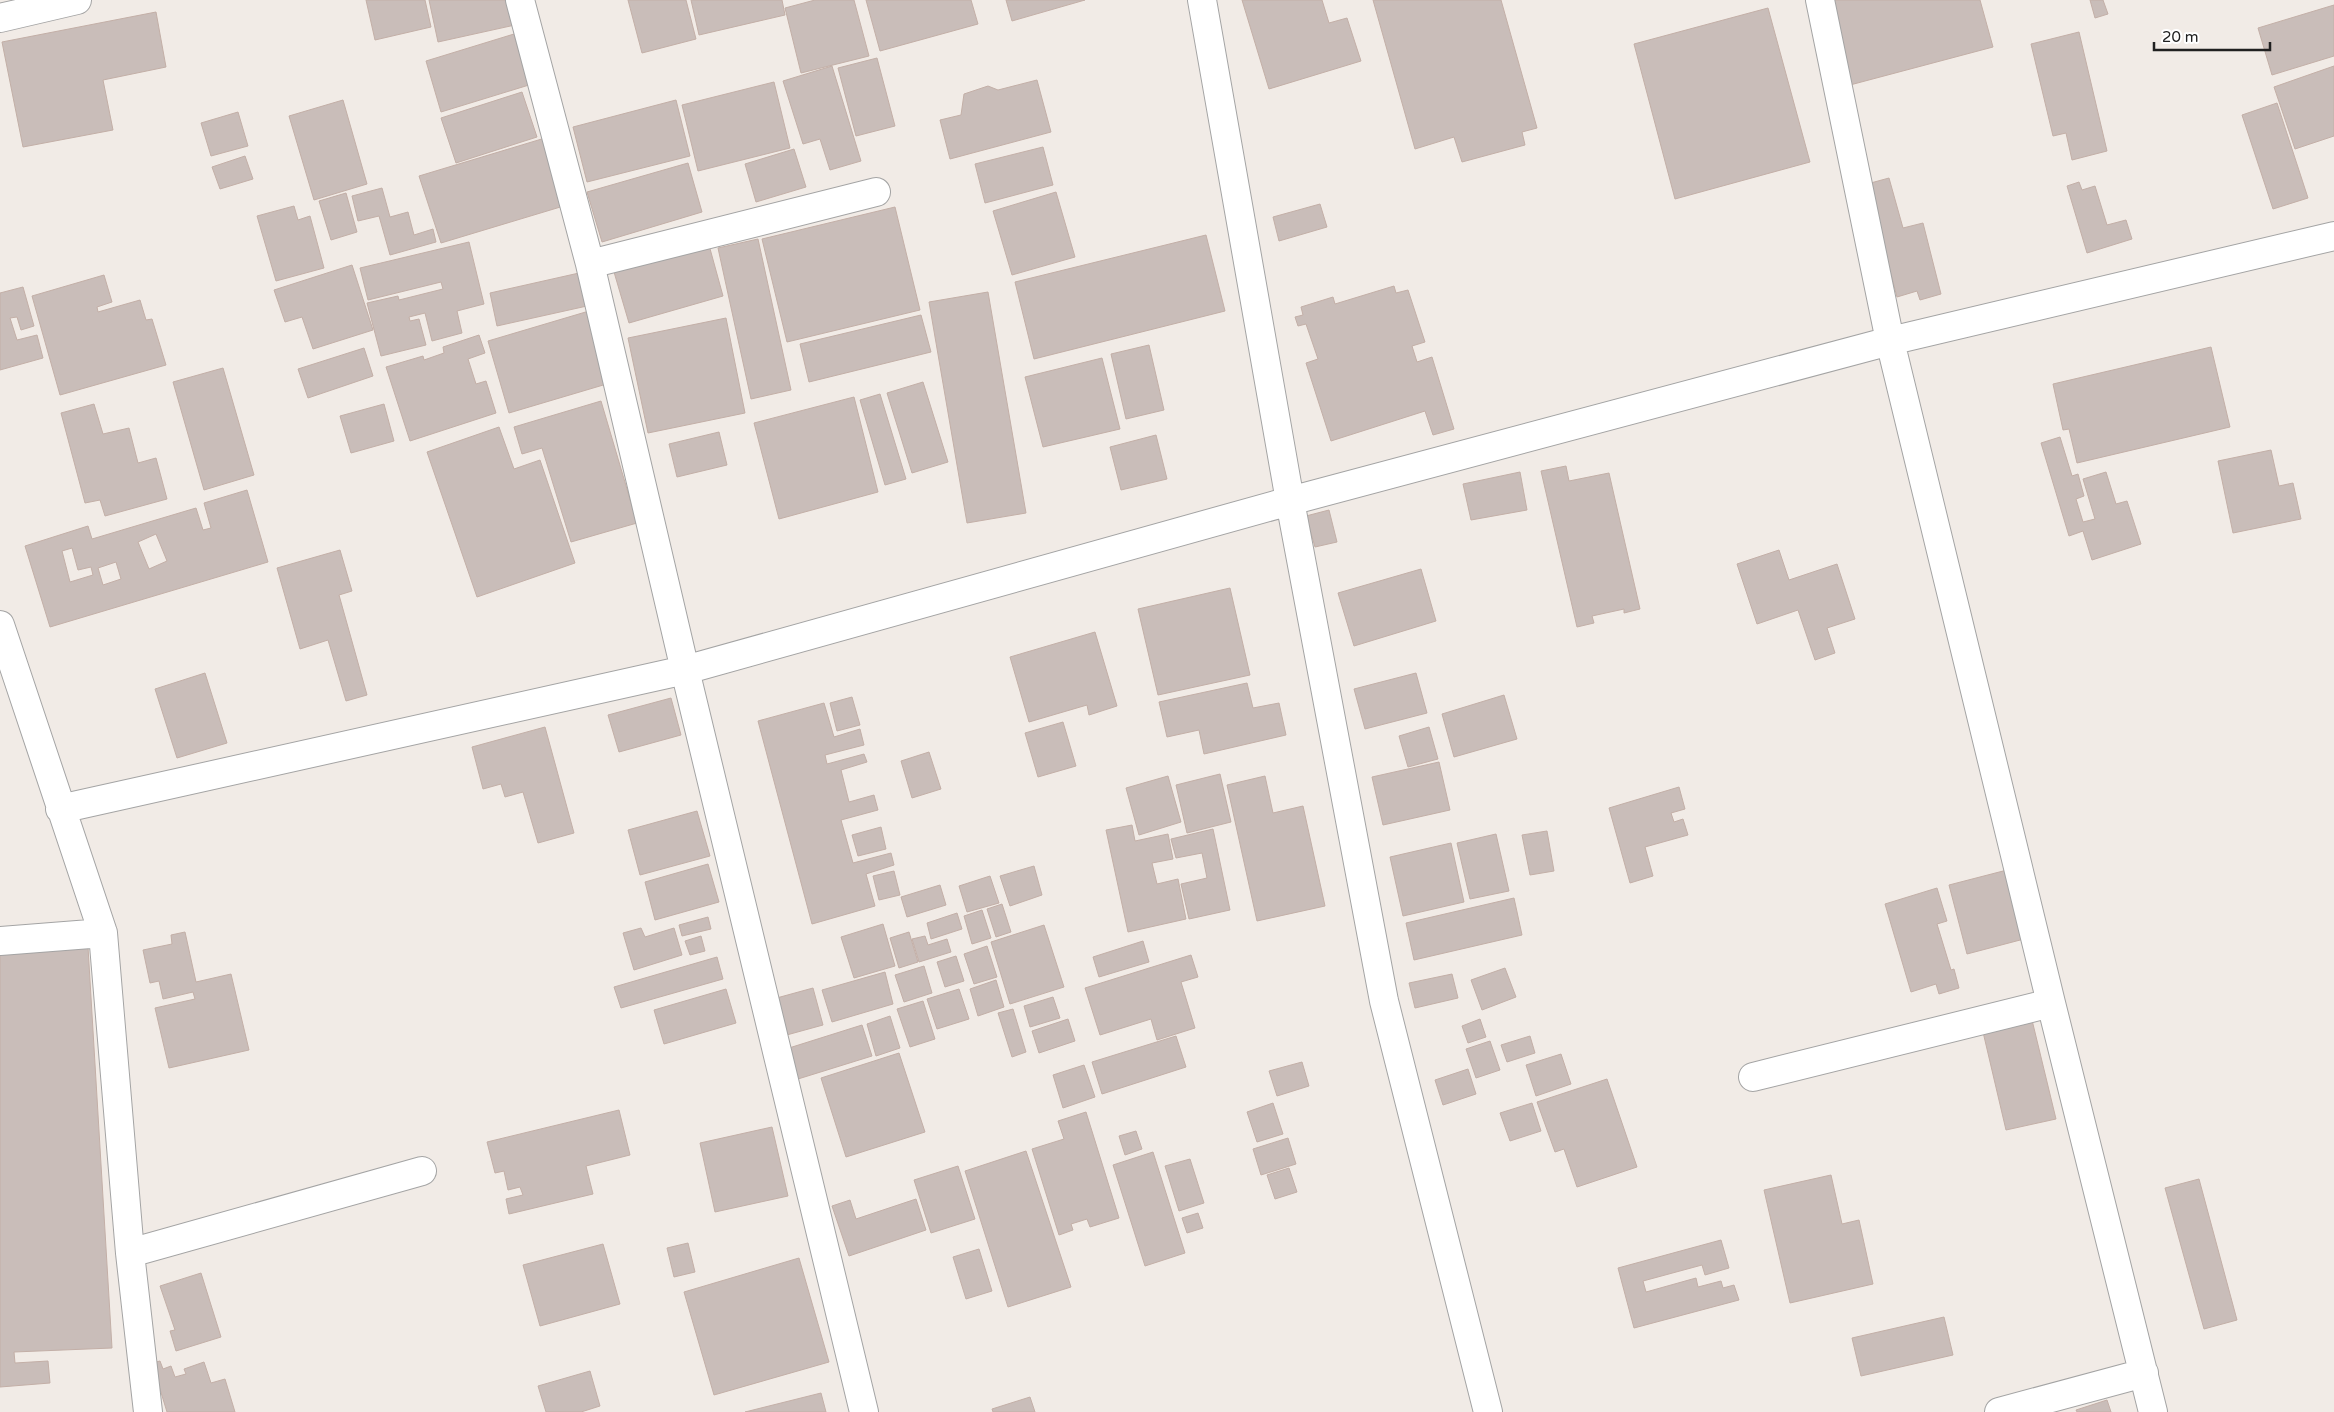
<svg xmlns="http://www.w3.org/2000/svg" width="2334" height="1412" font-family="'Varela Round',sans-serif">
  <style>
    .building { fill: #c9bdb9; stroke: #c3afa7; fill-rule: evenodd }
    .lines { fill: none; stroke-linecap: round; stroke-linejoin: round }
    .minor-casing { stroke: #a4a4a4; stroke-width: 30 }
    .minor { stroke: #fff; stroke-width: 28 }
  </style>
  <rect width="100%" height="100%" fill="#f1ebe6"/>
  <!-- building -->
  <path class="building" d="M366,0H425L431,27L375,40Z
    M429,0H510L515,25L438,42Z
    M628,0H686L696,39L642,53Z
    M691,0H782L785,15L699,35Z
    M815,0H854L869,56L801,73L785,8Z
    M866,0H971L978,24L880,51Z
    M1006,0H1085L1012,21Z
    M1242,0H1322L1329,23L1347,18L1361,61L1269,89Z
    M1373,0H1501L1537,128L1522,132L1525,145L1462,162L1454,137L1415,149Z
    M1827,0H1980L1993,47L1850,85Z
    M2090,0H2103L2108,14L2095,18Z
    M2334,5V56L2272,75L2258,28Z
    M1768,8L1810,162L1675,199L1634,44Z
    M156,12L166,67L103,80L113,130L23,147L2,42Z
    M2079,32L2107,151L2072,160L2066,133L2053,136L2031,44Z
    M514,34L529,85L441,112L426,61Z
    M877,58L895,126L856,136L838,68Z
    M832,66L861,161L830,170L820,139L803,144L783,81Z
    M2334,66V136L2295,149L2274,87Z
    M1037,80L1051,132L950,159L940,120L961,115L964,94L988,86L998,90Z
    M774,82L790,148L698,171L682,105Z
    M522,92L537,137L456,163L441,118Z
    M343,100L367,184L314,200L289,116Z
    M676,100L690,156L587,182L573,127Z
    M2277,103L2308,198L2273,209L2242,115Z
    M238,112L248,146L211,156L201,123Z
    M545,138L567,205L441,243L419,176Z
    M1043,147L1053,185L985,203L975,164Z
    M794,149L806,187L756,202L745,164Z
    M245,156L253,179L220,189L212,167Z
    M688,163L702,212L602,242L587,192Z
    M1889,178L1903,228L1923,223L1941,294L1920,300L1917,291L1897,297L1867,184Z
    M2079,182L2082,190L2095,186L2107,225L2126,220L2132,239L2087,253L2067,186Z
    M382,188L390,217L408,212L414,235L433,229L436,242L390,255L379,216L358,221L352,196Z
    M1056,192L1075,257L1012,275L993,211Z
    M346,193L357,232L331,240L319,201Z
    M1320,204L1327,227L1279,241L1273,217Z
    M294,206L298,220L310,216L324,268L276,281L257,216Z
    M895,207L920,310L787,342L762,239Z
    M1206,235L1225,311L1034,359L1015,282Z
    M758,239L791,390L751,399L718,248Z
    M469,242L484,304L457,311L462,333L432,341L425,313L409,317L410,321L419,319L426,345L381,356L367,303L398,296L399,300L443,289L441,282L368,300L360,268Z
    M709,245L723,296L629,323L614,272Z
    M352,265L373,330L313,349L302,317L285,322L274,290Z
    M579,273L587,306L497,326L490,293Z
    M104,275L112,302L97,307L98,312L140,300L146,320L152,319L166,365L60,395L32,296Z
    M1394,286L1396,293L1408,290L1425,342L1412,346L1417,362L1432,357L1454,429L1433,435L1425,411L1331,441L1306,363L1318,359L1306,324L1298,326L1295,317L1303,315L1301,307L1333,297L1335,304Z
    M23,287L34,326L21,330L17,317L10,318L17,340L37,335L43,358L0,370V293Z
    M988,292L1026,513L967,523L929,302Z
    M589,311L610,383L509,413L488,341Z
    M921,315L931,352L809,382L800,344Z
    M726,318L745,413L648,433L628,338Z
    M479,335L485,353L468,359L476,384L486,381L496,413L410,441L386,367L423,356L424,360L444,353L443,347Z
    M1149,345L1164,410L1126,419L1111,354Z
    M2211,347L2230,427L2077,463L2069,429L2063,430L2053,384Z
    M364,348L373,376L308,398L298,369Z
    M1102,358L1120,429L1043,447L1025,377Z
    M223,368L254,475L204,490L173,382Z
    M923,382L948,462L912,473L887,393Z
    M880,394L906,479L885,485L860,400Z
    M854,397L878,492L779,519L754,423Z
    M601,401L637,523L571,542L542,448L522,454L514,427Z
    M94,404L103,434L129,428L138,463L156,458L167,499L105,516L100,500L85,503L61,413Z
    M384,404L394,441L351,453L340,416Z
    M499,427L514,469L540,460L575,563L477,597L427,452Z
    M719,432L727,465L677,477L669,444Z
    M1156,435L1167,479L1121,490L1110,447Z
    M2060,437L2072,476L2078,474L2084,496L2076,499L2083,522L2095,519L2083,479L2106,472L2116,504L2127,501L2141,544L2092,560L2083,531L2069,536L2041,443Z
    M2271,450L2279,486L2293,483L2301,519L2233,533L2218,461Z
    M1566,466L1569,481L1609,473L1640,609L1624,613V609L1592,616L1594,623L1577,627L1541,471Z
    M1520,472L1527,510L1471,520L1463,484Z
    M247,490L268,562L50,627L25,546L88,526L92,539L196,508L203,530L211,528L204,503ZM156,534L167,561L149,569L138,542ZM72,548L78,570L91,567L93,575L70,582L62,551ZM116,562L121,579L103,585L98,568Z
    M1329,510L1337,542L1315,547L1306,516Z
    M340,550L352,591L339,595L367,695L346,701L328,640L300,649L277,568Z
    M1779,550L1789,580L1837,564L1855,619L1827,628L1835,653L1815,660L1798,610L1757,624L1737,564Z
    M1421,569L1436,621L1354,646L1338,593Z
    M1230,588L1250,675L1158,695L1138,609Z
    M1095,632L1117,706L1089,715L1087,705L1029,722L1010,657Z
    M205,673L227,743L177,758L155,689Z
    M1416,673L1427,713L1365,729L1354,689Z
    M1247,683L1253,708L1279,703L1286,735L1204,754L1199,730L1167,737L1159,702Z
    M1504,695L1517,739L1454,757L1442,714Z
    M852,697L860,725L837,731L830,703Z
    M671,698L681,735L619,752L608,715Z
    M824,703L834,737L860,729L864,745L825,755L827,764L864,754L867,762L841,770L849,802L874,795L878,810L841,820L853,863L891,853L894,865L866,874L875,906L812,924L758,721Z
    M1063,722L1076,766L1038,777L1025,733Z
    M545,727L574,833L538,843L523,792L505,797L501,784L483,789L472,747Z
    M1429,727L1438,759L1408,767L1399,736Z
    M929,752L941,789L912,798L901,761Z
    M1439,762L1450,810L1383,825L1372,777Z
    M1220,774L1231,822L1187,833L1176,785Z
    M1168,776L1181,822L1139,835L1126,788Z
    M1265,776L1273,813L1303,806L1325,906L1257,921L1227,785Z
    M1679,787L1685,809L1671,813L1674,822L1683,819L1688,835L1645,847L1653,876L1630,883L1609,808Z
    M697,811L710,856L640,875L628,830Z
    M1132,825L1135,841L1168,834L1173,859L1152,863L1157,884L1178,879L1186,919L1128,932L1106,830Z
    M881,827L886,849L858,856L852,835Z
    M1213,829L1230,910L1189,919L1181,884L1207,878L1202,853L1176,858L1171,839Z
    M1547,831L1554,871L1530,875L1522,835Z
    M1496,834L1509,891L1470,899L1457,843Z
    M1451,843L1464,902L1403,916L1390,857Z
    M708,864L719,902L655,920L645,882Z
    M1034,866L1042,895L1010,906L1000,876Z
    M2007,870L2024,939L1967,954L1949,885Z
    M894,871L900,895L879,900L873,876Z
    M990,876L999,903L967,912L959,886Z
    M940,885L946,905L907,917L901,897Z
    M1937,888L1947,921L1937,924L1951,970L1954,969L1959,988L1939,994L1936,984L1911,992L1885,904Z
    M1514,898L1522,935L1414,960L1406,923Z
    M1002,904L1011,932L996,937L987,909Z
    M982,910L991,938L972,944L964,916Z
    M957,913L962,929L931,939L927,923Z
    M708,917L711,929L682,936L679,925Z
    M883,924L895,966L854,978L841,937Z
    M1044,925L1064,987L1010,1004L991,942Z
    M641,928L645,937L674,928L682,955L634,970L623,933Z
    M185,932L196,982L231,974L249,1050L169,1068L155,1008L195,999L193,992L163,999L159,981L150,983L143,950L172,944L171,935Z
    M909,932L918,962L899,968L890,938Z
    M701,936L705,951L690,955L685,941Z
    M925,936L928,945L947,939L951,952L919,962L912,939Z
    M1143,941L1149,962L1099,977L1093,957Z
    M987,946L997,977L974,984L964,954Z
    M88,947L112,1348L14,1352L15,1363L48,1361L50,1383L0,1387V951Z
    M1191,955L1198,977L1181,982L1195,1028L1157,1040L1151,1019L1100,1035L1085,988Z
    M956,956L964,981L945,987L937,962Z
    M717,957L723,979L621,1008L614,987Z
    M924,966L932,993L904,1002L895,975Z
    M1505,968L1516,997L1482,1010L1471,980Z
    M885,972L893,1004L832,1022L822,990Z
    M1452,974L1458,998L1415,1008L1409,983Z
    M996,980L1004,1007L978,1016L970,989Z
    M813,988L823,1025L783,1036L773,999Z
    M726,989L736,1023L664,1044L654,1010Z
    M959,989L969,1019L937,1029L927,999Z
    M1053,997L1060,1018L1030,1027L1024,1006Z
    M923,1001L935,1039L910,1047L897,1009Z
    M1013,1009L1026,1052L1012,1057L998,1013Z
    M890,1016L900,1048L876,1056L867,1024Z
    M1068,1019L1075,1041L1039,1053L1032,1031Z
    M1480,1019L1486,1037L1468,1043L1462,1026Z
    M2032,1020L2056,1119L2006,1130L1983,1032Z
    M862,1025L872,1056L798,1079L789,1048Z
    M1176,1036L1186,1067L1102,1094L1092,1062Z
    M1530,1036L1535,1053L1507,1062L1501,1045Z
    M1490,1041L1500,1070L1476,1078L1466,1049Z
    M899,1053L925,1132L846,1157L821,1078Z
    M1561,1054L1571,1084L1536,1096L1526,1065Z
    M1302,1062L1309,1086L1277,1096L1269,1071Z
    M1084,1065L1095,1097L1063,1108L1053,1075Z
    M1468,1069L1476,1094L1443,1105L1435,1080Z
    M1607,1079L1637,1167L1577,1187L1564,1149L1555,1152L1537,1102Z
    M1273,1103L1283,1134L1257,1142L1247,1112Z
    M1532,1103L1541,1131L1510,1141L1500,1113Z
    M619,1110L630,1155L586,1166L593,1194L509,1214L506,1199L523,1195L520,1187L508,1190L504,1171L495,1173L487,1142Z
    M1086,1112L1119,1218L1090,1227L1087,1219L1071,1224L1073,1230L1059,1235L1032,1149L1064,1139L1058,1121Z
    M772,1127L788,1196L715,1212L700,1143Z
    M1136,1131L1142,1149L1125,1155L1119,1136Z
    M1288,1138L1296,1164L1261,1175L1253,1149Z
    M1026,1151L1071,1287L1008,1307L965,1171Z
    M1153,1152L1185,1253L1145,1266L1113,1165Z
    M1190,1159L1204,1203L1179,1211L1165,1166Z
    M958,1166L975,1219L931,1233L914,1180Z
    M1289,1168L1297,1192L1275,1199L1267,1175Z
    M1831,1175L1842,1224L1859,1220L1873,1284L1790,1303L1764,1190Z
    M2199,1179L2237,1320L2204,1329L2165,1188Z
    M916,1199L926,1230L849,1256L832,1206L850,1200L856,1219Z
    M1198,1213L1203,1228L1187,1233L1182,1218Z
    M1721,1240L1729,1268L1705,1275L1702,1265L1643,1281L1646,1292L1696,1278L1698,1287L1721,1281L1723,1288L1734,1285L1739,1300L1634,1328L1618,1268Z
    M688,1243L695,1272L674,1277L667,1248Z
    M603,1244L620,1304L540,1326L523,1265Z
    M979,1249L992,1291L966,1299L953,1257Z
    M799,1258L829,1362L714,1395L684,1292Z
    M201,1273L221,1337L176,1351L170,1331L175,1330L160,1286Z
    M1944,1317L1953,1355L1861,1376L1852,1338Z
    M160,1361L163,1369L171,1366L175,1377L186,1374L184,1369L204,1362L211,1383L225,1379L235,1412H167L152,1363Z
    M590,1371L600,1406L581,1412H546L538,1386Z
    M821,1393L826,1412H745Z
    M1030,1397L1035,1412H993L992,1409Z
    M2107,1400L2111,1412H2077L2076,1410Z"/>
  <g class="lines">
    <!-- minor casing -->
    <g class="minor-casing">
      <path id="minor" d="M520,0L590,264L685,670L864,1412
        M1202,0L1290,501L1384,1001L1488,1412
        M1820,0L1890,341L2051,1003L2153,1412
        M0,18L77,0
        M590,264L876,192
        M0,625L103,933L130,1253L148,1412
        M60,809L685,670L1290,501L1890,341L2334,236
        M0,941L103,933
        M1753,1077L2051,1003
        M130,1253L422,1171
        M1999,1412L2144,1373"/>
    </g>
    <!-- minor -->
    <use href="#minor" class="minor"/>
  </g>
  <!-- scale -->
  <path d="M2154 42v8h116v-8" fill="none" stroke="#202020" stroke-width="2.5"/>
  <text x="2162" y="42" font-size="15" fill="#202020" stroke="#ffffff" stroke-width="4" paint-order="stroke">20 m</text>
</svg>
